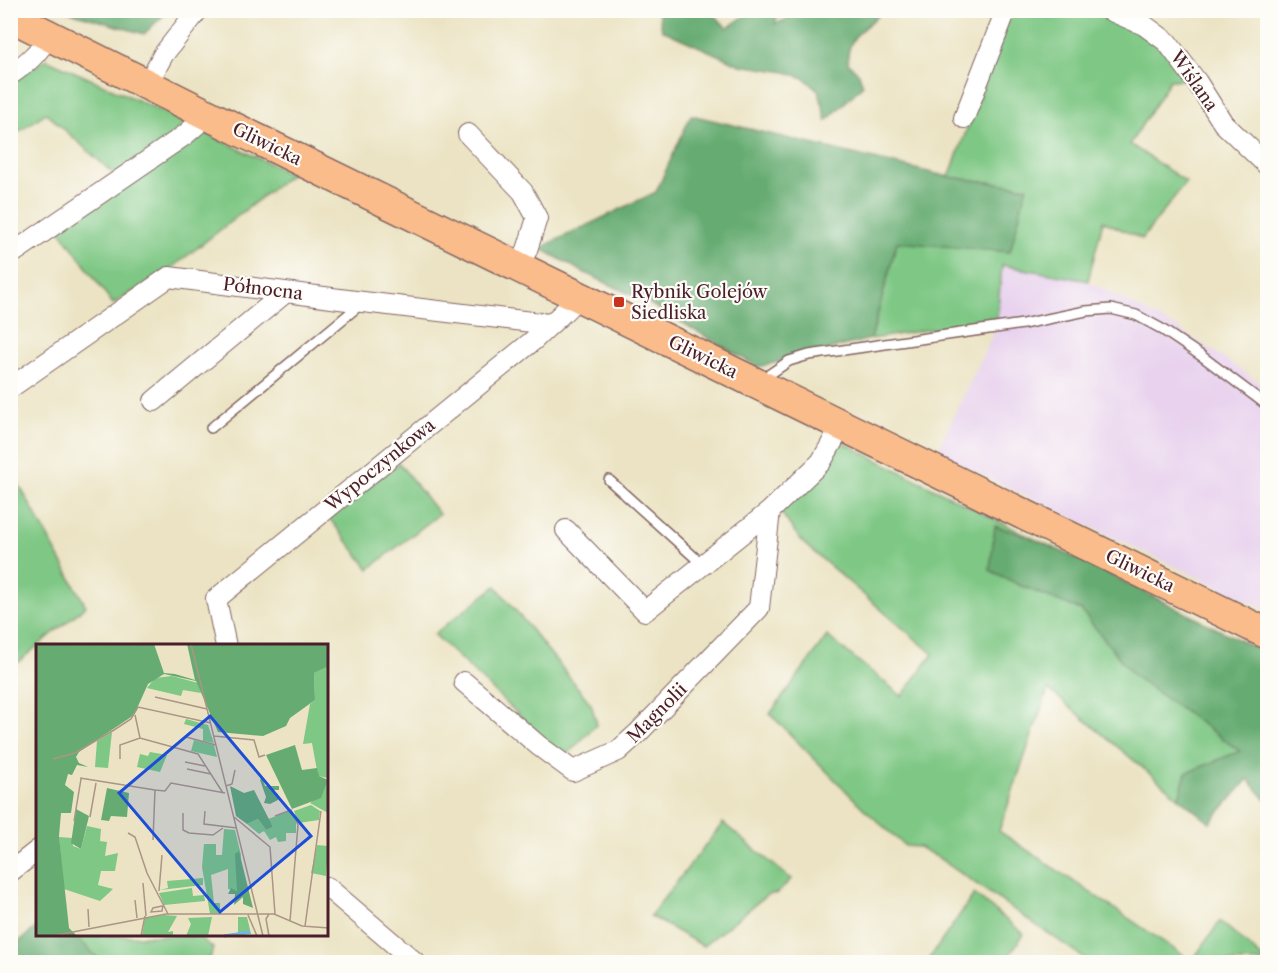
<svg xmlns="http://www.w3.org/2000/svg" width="1278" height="973" font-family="'Libre Caslon Text',serif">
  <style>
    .built { fill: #e8d2ee }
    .green { fill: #7ec784; stroke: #647358; stroke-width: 1.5 }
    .forest { fill: #66ac72; stroke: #58664e; stroke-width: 1.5 }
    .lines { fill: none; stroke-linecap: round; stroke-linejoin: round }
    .lane-casing { stroke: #826460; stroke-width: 12 }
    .street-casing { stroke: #826460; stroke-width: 22 }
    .primary-casing { stroke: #826460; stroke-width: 33 }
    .lane { stroke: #fff; stroke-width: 9 }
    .street { stroke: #fff; stroke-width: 20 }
    .primary { stroke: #fabc8b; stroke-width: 30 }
    .poi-dot { fill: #c8321e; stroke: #fdfcf7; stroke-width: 2 }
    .labels { text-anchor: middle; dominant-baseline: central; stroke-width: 4.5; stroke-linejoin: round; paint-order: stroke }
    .street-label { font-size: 18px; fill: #4a1f2b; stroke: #fdfcf7 }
    .poi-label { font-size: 18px; fill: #4a1f2b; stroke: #fdfcf7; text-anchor: start }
    .inset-river { fill: none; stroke: #73b6e8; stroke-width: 3 }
    .inset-road { fill: none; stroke: #ab9586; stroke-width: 1.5 }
    .view { fill: #1d4ed8; fill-opacity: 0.15; stroke: #1d4ed8; stroke-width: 3 }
    .inset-edge { fill: none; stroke: #4a1f2b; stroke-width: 3 }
  </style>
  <rect width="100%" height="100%" fill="#fdfcf7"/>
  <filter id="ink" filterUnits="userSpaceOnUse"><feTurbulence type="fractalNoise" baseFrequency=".0167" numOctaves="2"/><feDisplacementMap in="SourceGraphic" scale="12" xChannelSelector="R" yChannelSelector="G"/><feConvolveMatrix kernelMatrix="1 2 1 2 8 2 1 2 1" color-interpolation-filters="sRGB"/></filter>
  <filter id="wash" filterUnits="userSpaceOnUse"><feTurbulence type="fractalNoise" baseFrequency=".008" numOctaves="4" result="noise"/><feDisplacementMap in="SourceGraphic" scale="24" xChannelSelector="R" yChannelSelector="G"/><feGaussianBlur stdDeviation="1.35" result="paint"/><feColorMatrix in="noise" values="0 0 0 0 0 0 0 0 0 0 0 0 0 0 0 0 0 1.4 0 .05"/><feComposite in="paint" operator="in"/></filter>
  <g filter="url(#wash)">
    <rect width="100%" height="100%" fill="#ebe3c3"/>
    <!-- built -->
    <path class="built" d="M1002,265L1088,281L1181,330L1267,387V610L936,453L993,334L997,317Z"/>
    <!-- green -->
    <path class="green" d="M1011,11H1094L1113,15L1164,45L1188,79L1170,80L1130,144L1186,182L1142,239L1103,221L1088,281L1002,265L997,318L871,339L897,242L1010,251L1026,187L949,177Z
      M46,59L188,123L116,176L46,113L11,137L10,84Z
      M202,131L291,174L173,267L113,304L59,229Z
      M842,442L1030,537L995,527L1081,610L1133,675L1241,752L1186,773L1179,798L1048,689L999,831L1192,961L1220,921L1267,962H1090L937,857L919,847L905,846L863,808L770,714L827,636L902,696L933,654L802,542L779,510Z
      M399,463L439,514L369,569L329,518Z
      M16,479L86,606L11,668L10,484Z
      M496,586L591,704L597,724L564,758L434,634Z
      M723,823L791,879L778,893L767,895L703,946L650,916Z
      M974,894L1024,934L1004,962H927Z
      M75,936H198L213,948L210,959L206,962H102Z"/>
    <!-- forest -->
    <path class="forest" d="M66,11H168L144,34Z
      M658,11H711L727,28L752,11H780L775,24L785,20L797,11H874L879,15C862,30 846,38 848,63L859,74L863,85L826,121L819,91L804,78L786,72L740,65L662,30Z
      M691,115L949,177L1027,187L1010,252L897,242L871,339L758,367L645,301L583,272L540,248L656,192Z
      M995,526L1030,537L1091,565L1267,654V801L1248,779L1210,823L1179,798L1186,773L1240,751L1133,675L1081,610L1019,585L990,570Z
      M37,927L38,936H75L102,962H11V948Z"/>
  </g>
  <g filter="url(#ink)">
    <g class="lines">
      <!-- lane casing -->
      <g class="lane-casing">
        <path id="lane" d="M762,381L764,378L789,361L809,355L1023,324L1086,311L1111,309L1136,315L1160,328L1203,357L1268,406
          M211,428L361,304
          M609,480L702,564"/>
      </g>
      <!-- street casing -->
      <g class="street-casing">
        <path id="street" d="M1109,10L1144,25L1167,42L1197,82L1223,123L1268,166
          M10,75C27,63 39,53 49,35
          M147,85L163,55L198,10
          M964,118L1006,10
          M468,134L523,192L537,218L527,250L518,267
          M10,255L185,135L208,115
          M10,388L169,277L363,302L549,324
          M154,401L286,292
          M566,530L645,611L770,511L821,462L842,425
          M226,646L216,599L535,339C549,324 566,313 578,296
          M464,682L539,746L573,771L618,751L638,733L759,608L770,511
          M10,872L38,850
          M327,887L415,962"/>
      </g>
      <!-- primary casing -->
      <g class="primary-casing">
        <path id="primary" d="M10,16L208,115L1268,634"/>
      </g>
      <!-- lane -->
      <use href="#lane" class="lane"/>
      <!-- street -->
      <use href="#street" class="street"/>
      <!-- primary -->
      <use href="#primary" class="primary"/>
    </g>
  </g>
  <!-- markers -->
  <rect class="poi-dot" x="613" y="296" width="12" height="12" rx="3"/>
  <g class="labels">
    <!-- street labels -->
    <g class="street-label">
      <text transform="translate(1194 81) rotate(55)">Wiślana</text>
      <text transform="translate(267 144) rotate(26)">Gliwicka</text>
      <text transform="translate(263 289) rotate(7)">Północna</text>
      <text transform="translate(703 357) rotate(26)">Gliwicka</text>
      <text transform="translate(380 465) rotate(-39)">Wypoczynkowa</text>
      <text transform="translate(1140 571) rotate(26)">Gliwicka</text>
      <text transform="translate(657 713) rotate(-45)">Magnolii</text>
    </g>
    <!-- poi labels -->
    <g class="poi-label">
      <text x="631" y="292">Rybnik Golejów<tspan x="631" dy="21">Siedliska</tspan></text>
    </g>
  </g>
  <!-- overview -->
  <g transform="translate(36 644)">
    <rect width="292" height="292" fill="#ebe3c3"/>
    <path d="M290,22L293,28L292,169L274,159L287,148L292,134L282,132L276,99L267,100L274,60L279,56L278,29ZM136,32L162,39L165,49L147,46L145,52L111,44L119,34ZM150,75L172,81L178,99L167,97V85L148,80ZM76,88L72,124L59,123L61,97ZM158,96L178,101L181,113L155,107ZM114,108L131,111L124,128L101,123L104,110L112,112ZM275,161L284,167L283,176L262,179L258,167ZM254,167L260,177V189H250V197L242,198L240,193L234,196L228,187L223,190L211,180L222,175L230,186L237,183L232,175ZM51,182L65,185L64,197L71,198L69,212L82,209L79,227H65L62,241L77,245L64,257L28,245L23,193L36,194L37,202L45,205ZM188,185L199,186L205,211L201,247L192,245V225L175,231L178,259H184V270H174L166,223L168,200H180V211H186ZM281,201L292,202L290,232L275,229ZM167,234V241L124,246L132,244L131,237ZM156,244L157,252L168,251L169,257L128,261L123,249ZM128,271L141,272L132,288L137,287V292H106L109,274ZM176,273L172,292H150L155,280L152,274ZM202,273H211L215,290L199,292H180L202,289Z" fill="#7ec784"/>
    <path d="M0,0H118L128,29L139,30L159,36L151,0H292V28L290,23L278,29L279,56L254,74L250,82L227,92L182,88L160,37L128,30L112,40L98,71L43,108L40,113L43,119L52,123L41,121L36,131L32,130L29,141L38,148L35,169H25L23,192L33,284L41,292H0ZM259,101L266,126L281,124L283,132L292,136L285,154L256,165L230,111ZM226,133L229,142H243V146H234L242,150V156L234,160L228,159L230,153L224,136ZM194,142L208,149L218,146L237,183L230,186L222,175L211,180L200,172ZM71,144L93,149L91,173L75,172L73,177L65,176ZM40,165L53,172L45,205L35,199ZM203,207L217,264L207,260V253L198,261L199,250H192L195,244L201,247L199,210Z" fill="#66ac72"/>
    <path class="inset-river" d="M188,292L214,288"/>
    <path class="inset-road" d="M155,0L227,292M119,53L171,65M99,71L104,94M178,92L218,96L223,113L229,111M150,93L180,101M17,115L39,109L78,86L95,75L102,63L175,79M84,115V101L104,94L162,110L187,149M149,118L169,122M151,125L175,130M44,134L119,146M190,142L196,140L199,126M169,167L168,180L201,184M147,169V186L153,189L177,191L187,184M239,172L255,166L262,181L254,277M54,173L60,139M198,173L234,203L239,270M38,177L45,135M92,189L99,193L111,229L132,270M117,196L119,146L129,147L135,139L189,149M107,239L110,272M123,247L126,211M99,256L101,274M126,262L117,264L115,268L126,267L127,261M52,265L53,283M233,270L230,275L233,292M212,271L221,292M269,282L285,167M16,292L130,270H238L266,282L293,284M105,292L109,272"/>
    <path class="view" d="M174,72L275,192L184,268L83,149Z"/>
    <rect width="292" height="292" class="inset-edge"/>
  </g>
  <!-- margin -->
  <rect width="1278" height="973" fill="none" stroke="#fdfcf7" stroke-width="36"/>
</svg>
